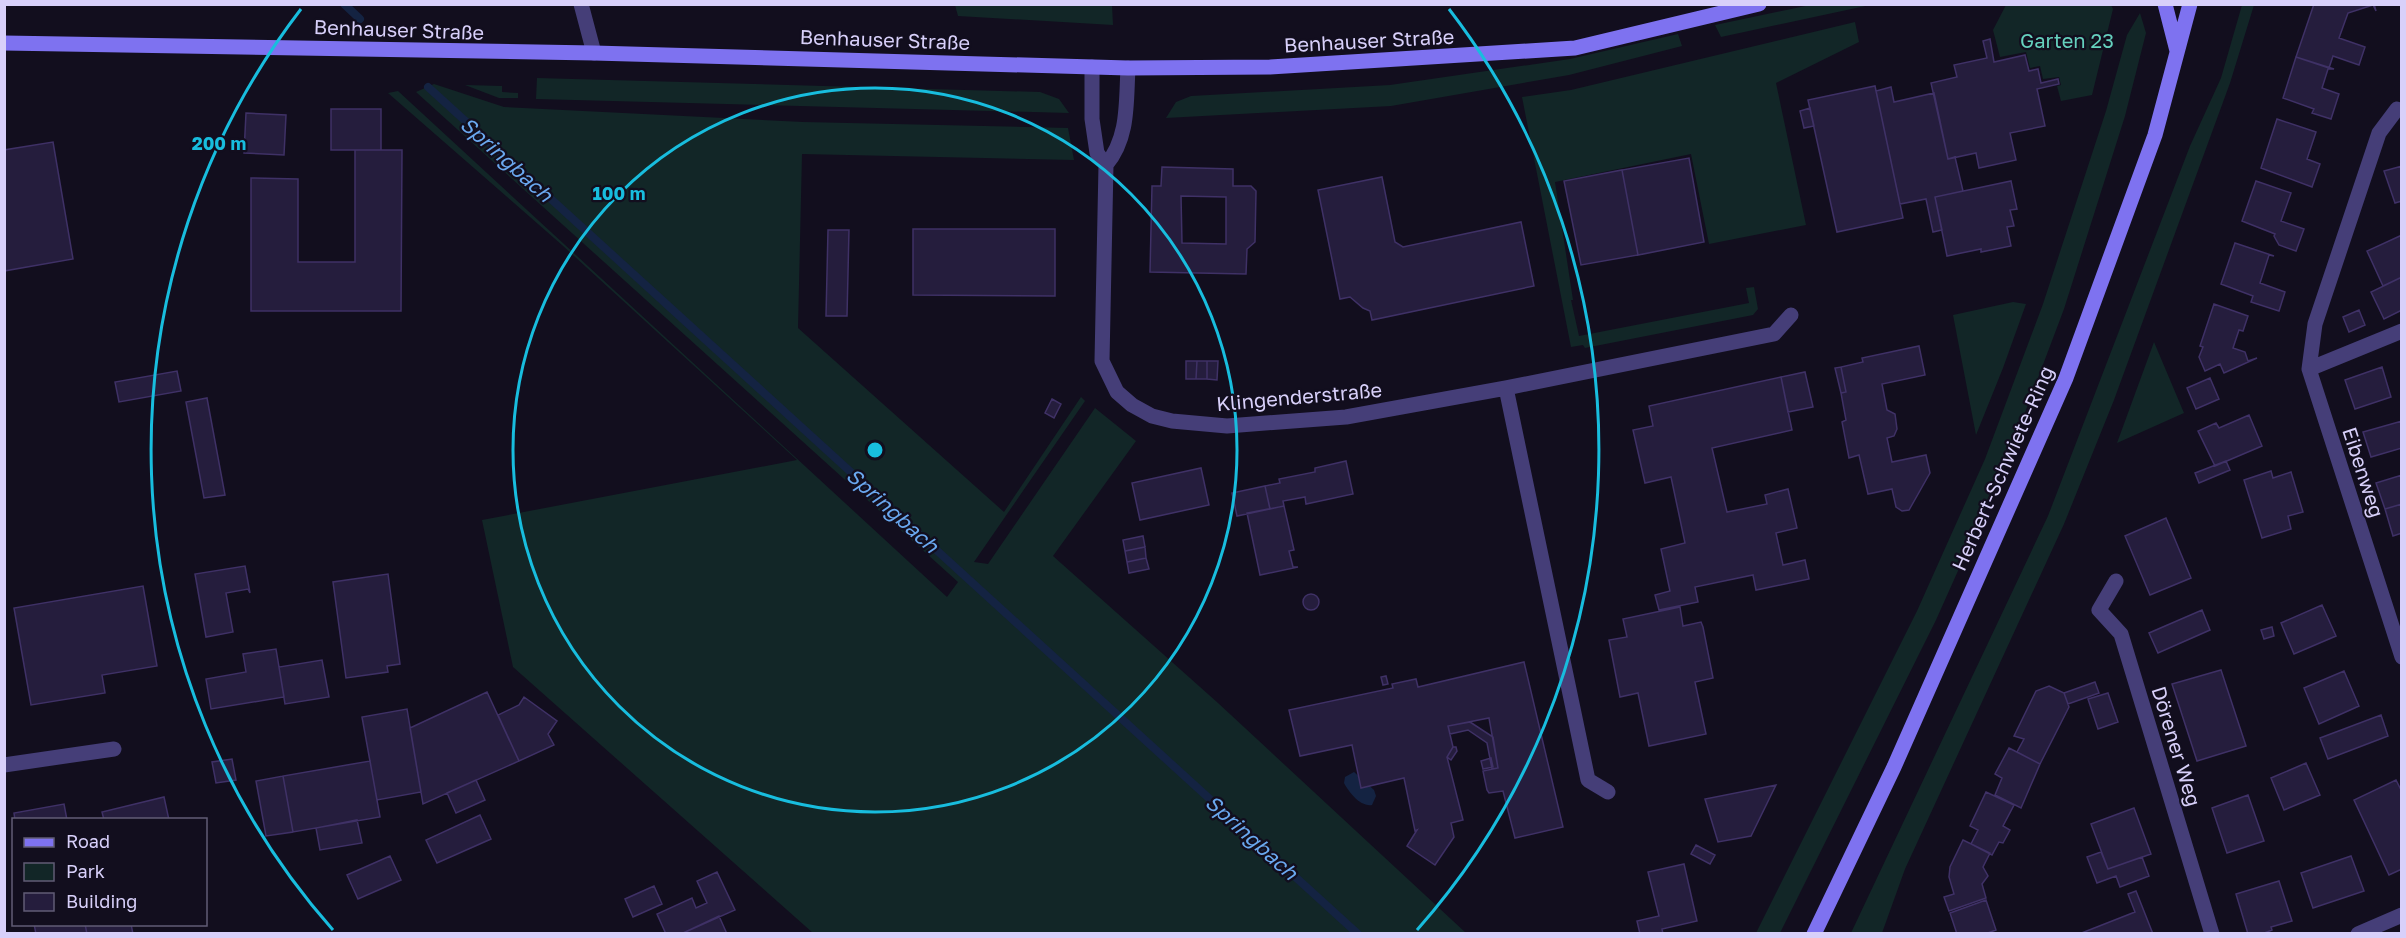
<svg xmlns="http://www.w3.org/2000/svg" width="2406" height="938" font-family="'Golos Text',sans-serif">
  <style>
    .green { fill: #122627 }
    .water { fill: #142342 }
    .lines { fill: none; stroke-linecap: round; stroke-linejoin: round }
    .stream { stroke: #142342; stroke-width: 8 }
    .building { fill: #251d3d; stroke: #3f3166; stroke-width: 1.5; fill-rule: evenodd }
    .minor { stroke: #453e78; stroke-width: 15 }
    .secondary { stroke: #7e72f0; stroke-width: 15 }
    .ring { fill: none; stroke: #18bdde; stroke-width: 3 }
    .labels { text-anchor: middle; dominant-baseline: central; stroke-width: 4.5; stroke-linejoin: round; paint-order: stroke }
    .street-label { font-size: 20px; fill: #d8d0fa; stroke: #120e1e }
    .park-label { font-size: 20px; fill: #65d1be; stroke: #120e1e }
    .water-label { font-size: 21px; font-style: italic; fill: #6aa8ef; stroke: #120e1e }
    .centre { fill: #18bdde; stroke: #120e1e; stroke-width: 3 }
    .ring-label { font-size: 18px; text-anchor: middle; font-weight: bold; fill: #18bdde; stroke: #120e1e; stroke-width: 4.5; stroke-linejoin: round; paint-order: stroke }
  </style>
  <rect width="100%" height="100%" fill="#120e1e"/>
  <!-- green -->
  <path class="green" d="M1815,4L1870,5L1721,37L1715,25Z
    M955,5H1112L1113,25L958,16Z
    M2111,5L2113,9L2092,95L2061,101L2057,86L2061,85L2059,77L2043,79L2040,66L2030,68L2026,52L2000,57L1993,30L2006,5Z
    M2242,5H2254L2230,83L2114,400L2064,524L1905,869L1882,933H1851L2048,516L2190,146L2221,78Z
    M2140,13L2146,33L2125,116L2064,309L2004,468L1936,620L1780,933H1756L1917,611L1985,459L2043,304L2106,111L2127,35Z
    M1855,22L1859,42L1776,83L1806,225L1709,244L1691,154L1555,182L1573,300H1571L1579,336L1749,303L1746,288L1754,287L1758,309L1753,315L1585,348L1583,345L1571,347L1522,97L1571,90Z
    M1678,34L1682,46L1569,75L1391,106L1166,118L1176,102L1191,96L1390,85L1570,59Z
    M537,78L1040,92L1059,99L1069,113L536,99Z
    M434,84L504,107L803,122L1068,128L1074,160L802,154L798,328L1004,512L1081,397L1085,401L974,562L988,564L1095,408L1136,441L1053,556L1218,703L1466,933H813L513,667L482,520L797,460L562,245L388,93L398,91L947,597L958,582L416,92Z
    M465,85L502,86V92L518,93V98H499Z
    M2013,302L2026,304L2003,368L1976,435L1953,315Z
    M2154,342L2184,413L2117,443Z"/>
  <!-- water -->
  <path class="water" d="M1354,772L1374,790L1376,796L1372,805C1360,807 1349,792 1344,783L1345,777Z"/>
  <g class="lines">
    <!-- stream -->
    <path class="stream" d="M344,4L360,19
      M428,87L1358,934"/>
  </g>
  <!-- building -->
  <path class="building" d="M2314,4H2374L2376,11L2373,5L2348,13L2339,38L2365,47L2359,65L2333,56L2329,68L2296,57Z
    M1990,39L1994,62L2025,55L2029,71L2038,69L2041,83L2058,79L2059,84L2037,89L2045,126L2010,133L2016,160L1979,168L1976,153L1948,159L1931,83L1957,77L1954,65L1987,58L1983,41Z
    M2296,57L2334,69H2328L2322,88L2339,94L2331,119L2312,113L2314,109L2283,98Z
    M1875,86L1903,218L1837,232L1808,100Z
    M1891,87L1894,102L1934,93L1948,159L1955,157L1963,191L1935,197L1942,230L1933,232L1926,199L1900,204L1876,91Z
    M1810,108L1814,126L1804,128L1800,111Z
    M331,109H381V150H331Z
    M246,113L286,115L284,155L244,153Z
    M2277,119L2316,132L2307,159L2320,164L2312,187L2261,168Z
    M53,142L73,259L4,271V150Z
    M355,150H402L401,311H251V178L298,179V262H355Z
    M1689,158L1704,242L1638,255L1622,170Z
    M2402,166V201L2395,203L2384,171Z
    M1162,167L1233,169V186H1251L1256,191L1255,242L1247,249L1246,274L1150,272L1152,186H1161ZM1181,196L1226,197V244L1182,243Z
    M1622,170L1638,255L1581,265L1564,181Z
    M1382,177L1395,242L1403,247L1521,222L1534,286L1372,320L1370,311L1363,308L1350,297L1340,299L1318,190Z
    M2011,181L2017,209L2010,210L2014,226L2007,227L2011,246L1981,252V249L1947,256L1935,197Z
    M2256,181L2291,193L2281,221L2304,229L2296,251L2279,245L2274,236L2275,234L2242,221Z
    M913,229H1055V296L913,295Z
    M828,230H849L847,316H826Z
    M2402,235V277L2383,286L2367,251Z
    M2235,243L2274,256L2269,255L2260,283L2285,292L2279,311L2251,302L2253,296L2221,284Z
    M2402,277V310L2384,319L2371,292Z
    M2214,304L2248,316L2243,331L2239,330L2233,348L2245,352L2248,361L2257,358L2224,373L2220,364L2205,371L2199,357L2203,347L2200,346Z
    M2359,310L2365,325L2349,332L2343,317Z
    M1919,346L1925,375L1882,384L1887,410L1895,414L1897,429L1894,436L1887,438L1892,462L1926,455L1930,473L1909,510L1902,511L1896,507L1892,489L1868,494L1859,455L1849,458L1842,422L1846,420L1841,393L1846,392L1841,367L1863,362L1862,358Z
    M1186,361H1197L1196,379H1186Z
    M1197,361H1207V379H1196Z
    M1207,361H1218L1217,380L1207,379Z
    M1841,367L1846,392L1841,393L1835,368Z
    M2382,367L2391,397L2355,409L2345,380Z
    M177,371L181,391L119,402L115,382Z
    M1805,372L1813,407L1788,412L1781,377Z
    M1781,377L1792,430L1712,448L1727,512L1767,504L1765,495L1788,489L1797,528L1776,533L1783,565L1805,560L1809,579L1756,590L1753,575L1695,587L1698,602L1659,610L1655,595L1670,591L1661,549L1685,543L1671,477L1645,483L1633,430L1653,426L1649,406Z
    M2210,378L2219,399L2196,409L2187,388Z
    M207,398L225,495L204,498L186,402Z
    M1052,399L1061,404L1054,418L1045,413Z
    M2249,415L2262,446L2215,466L2198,431L2216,423L2219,428Z
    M2402,421V448L2371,457L2363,432Z
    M1346,461L1353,494L1306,504L1305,497L1283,501L1284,506L1270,509L1265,486L1280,483L1279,479L1315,472V468Z
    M2226,461L2230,470L2199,483L2195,473Z
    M1201,468L1209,505L1140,520L1132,483Z
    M2271,471L2273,478L2291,472L2303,512L2288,516L2291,529L2262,538L2244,480Z
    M2402,475V504L2385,509L2376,483Z
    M1265,486L1270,509L1237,516L1232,493Z
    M2402,504V533L2393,536L2385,509Z
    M1284,506L1294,550L1289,551L1293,567H1298L1260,575L1247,513Z
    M2166,518L2191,578L2150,595L2125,536Z
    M1143,536L1145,547L1125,551L1123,540Z
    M1145,547L1146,558L1127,562L1125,551Z
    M1146,558L1149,569L1129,573L1127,562Z
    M245,566L250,593L248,589L226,593L233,632L206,637L195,574Z
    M388,574L400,664L387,666L388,672L346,678L333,582Z
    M143,586L157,666L102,675L105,693L31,705L14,608Z
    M1303 602a8 8 0 1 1 16 0a8 8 0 1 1-16 0Z
    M2322,605L2336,636L2294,654L2281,623Z
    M1680,607L1683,626L1701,622L1703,627L1713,678L1695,682L1706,734L1649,746L1638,693L1620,697L1609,640L1627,637L1623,619Z
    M2202,610L2210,630L2158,653L2149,633Z
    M2272,627L2274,636L2264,639L2261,630Z
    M276,649L284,697L211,709L206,679L246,672L243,654Z
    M322,660L329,697L285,704L279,667Z
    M1524,662L1563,827L1515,838L1503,791L1489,793L1487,790L1483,771L1498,768L1489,718L1448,726L1453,747L1447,757L1463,820L1451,823L1454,837L1435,865L1407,846L1417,830L1415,831L1404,778L1361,788L1352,745L1300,756L1289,710L1393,688L1392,684L1416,679L1418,687Z
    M2221,670L2246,746L2197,761L2172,684Z
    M2344,671L2359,706L2319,724L2304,688Z
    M1386,676L1388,684L1383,685L1381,677Z
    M2095,682L2099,693L2068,704L2064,693Z
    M2049,686L2064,693L2069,707L2040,764L2017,752L2024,739L2014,736L2036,691Z
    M487,692L519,761L423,804L410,728Z
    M2108,693L2118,722L2098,729L2088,699Z
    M524,697L557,721L548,734L554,745L519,761L498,715L519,705Z
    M407,709L421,792L377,800L362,717Z
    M2381,715L2388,736L2328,759L2320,738Z
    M1470,722L1493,737L1498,768L1492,769L1487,743L1468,730L1450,734L1448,726Z
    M1453,747H1456L1457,751L1451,760L1447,757Z
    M2009,748L2040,764L2021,808L1995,795L2002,778L1995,774Z
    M1491,758L1493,767L1483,769L1481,761Z
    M232,759L236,780L216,783L212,762Z
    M370,761L380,817L293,832L283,776Z
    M2306,763L2320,795L2284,810L2271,778Z
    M283,776L293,832L266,836L256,781Z
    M476,780L485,800L456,813L447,793Z
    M2396,780L2402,792V869L2389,875L2354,800Z
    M1776,785L1751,836L1718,842L1705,799Z
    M1986,792L2014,805L2003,826L2010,830L2003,843L1999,842L1992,855L1971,844L1978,830L1970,826Z
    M2248,795L2264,841L2227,853L2212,808Z
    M164,797L169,820H104L102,812Z
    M64,804L67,820H15L14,813Z
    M2134,808L2151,854L2108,869L2091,824Z
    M480,815L491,839L437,863L426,840Z
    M357,820L362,843L320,850L316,828Z
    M1963,840L1990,853L1983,867L1988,876L1982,884L1986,898L1949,911L1944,897L1954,894L1949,877L1950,867Z
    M1696,845L1715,855L1710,864L1691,854Z
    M2101,852L2108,869L2142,857L2149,876L2120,887L2116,876L2097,883L2087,857Z
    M390,856L401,880L358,899L347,875Z
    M2351,856L2364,891L2313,908L2301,873Z
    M1684,864L1697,921L1662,929L1663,934H1640L1637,921L1659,916L1648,872Z
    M717,872L735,910L681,934H666L657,914L692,898L696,908L707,903L697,881Z
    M2279,881L2292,921L2271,927L2272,930L2262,934H2248L2236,894Z
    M654,886L662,904L633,917L625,899Z
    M2136,891L2153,934H2079L2135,912L2128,894Z
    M1986,900L1996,930L1985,934H1957L1950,913Z
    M719,916L727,934H681Z
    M34,924H85L87,934H36Z
    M85,924H131L133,934H87Z"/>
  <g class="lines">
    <!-- minor -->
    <path class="minor" d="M581,4L594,53
      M1092,67V119L1097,153L1106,165
      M1128,68C1126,102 1129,138 1106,165L1102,361L1117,392L1132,405L1152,416L1172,421L1227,426L1346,417L1506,388L1774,334L1791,315
      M2397,109L2379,133L2315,324L2309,369L2402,657
      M2309,369L2402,331
      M1506,388L1588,780L1608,792
      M2116,581L2099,610L2121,634L2212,934
      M4,765L114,749
      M2358,934L2402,915"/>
    <!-- secondary -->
    <path class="secondary" d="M2165,4L2177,51
      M4,43L594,53L1128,68L1270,67L1575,48L1759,4
      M1814,934L1894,767L2066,378L2155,135L2190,4"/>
  </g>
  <!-- distance rings -->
  <g class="ring">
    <circle cx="875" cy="450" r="362"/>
    <path d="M333 930A724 724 0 0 1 301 9M1449 9A724 724 0 0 1 1417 930"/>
  </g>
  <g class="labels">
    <!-- street labels -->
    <g class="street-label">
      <text transform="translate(399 29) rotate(2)">Benhauser Straße</text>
      <text transform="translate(885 39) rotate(2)">Benhauser Straße</text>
      <text transform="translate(1369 40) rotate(-3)">Benhauser Straße</text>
      <text transform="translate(1299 396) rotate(-5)">Klingenderstraße</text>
      <text transform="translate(2002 468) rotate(-66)">Herbert-Schwiete-Ring</text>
      <text transform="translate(2364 472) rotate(72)">Eibenweg</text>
      <text transform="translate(2177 746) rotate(73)">Dörener Weg</text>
    </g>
    <!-- park labels -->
    <g class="park-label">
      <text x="2067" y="40">Garten 23</text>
    </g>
    <!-- water labels -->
    <g class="water-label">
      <text transform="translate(507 159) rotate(42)">Springbach</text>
      <text transform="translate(893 510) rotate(42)">Springbach</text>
      <text transform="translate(1252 837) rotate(42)">Springbach</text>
    </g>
  </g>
  <circle cx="875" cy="450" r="9" class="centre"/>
  <g class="ring-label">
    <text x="219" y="150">200 m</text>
    <text x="619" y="200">100 m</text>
  </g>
  <!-- border -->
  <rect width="2406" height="938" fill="none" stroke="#d8d0fa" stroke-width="12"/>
  <!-- legend -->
  <rect x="12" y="818" width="195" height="108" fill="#120e1e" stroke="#615c76" stroke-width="1.5"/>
  <rect x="24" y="838" width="30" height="9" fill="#7e72f0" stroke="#615c76" stroke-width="1.5"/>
  <text x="66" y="848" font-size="18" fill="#d8d0fa">Road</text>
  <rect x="24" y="863" width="30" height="18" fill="#122627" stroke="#615c76" stroke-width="1.5"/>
  <text x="66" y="878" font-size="18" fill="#d8d0fa">Park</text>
  <rect x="24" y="893" width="30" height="18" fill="#251d3d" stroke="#615c76" stroke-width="1.5"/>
  <text x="66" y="908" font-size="18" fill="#d8d0fa">Building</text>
</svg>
